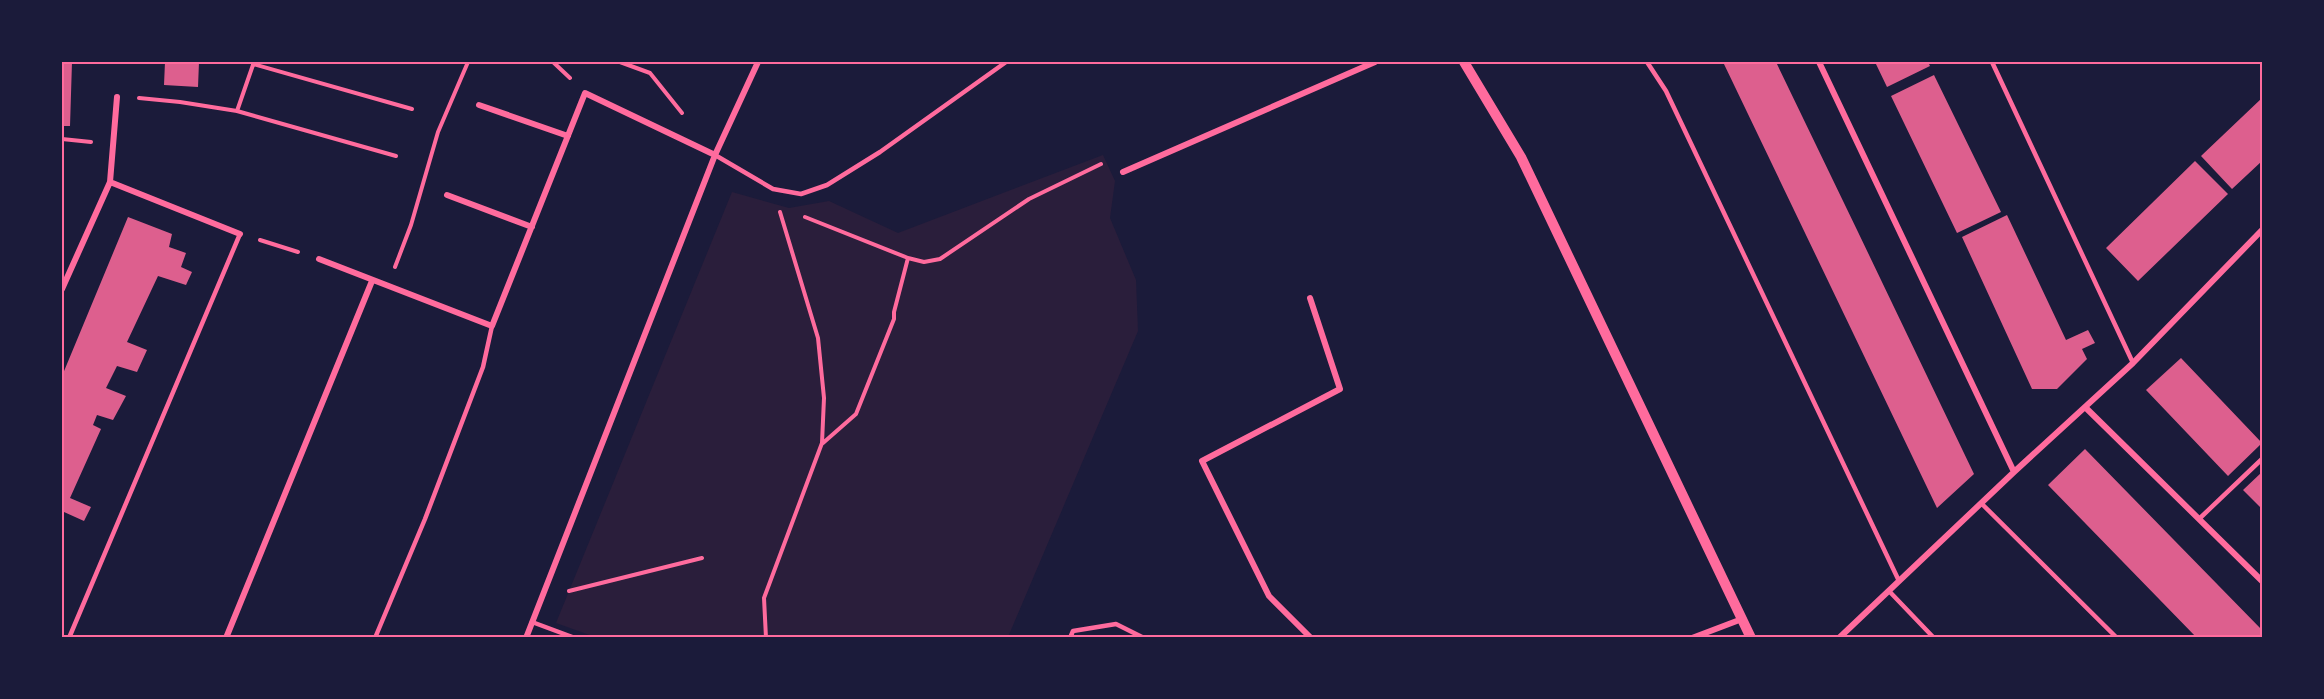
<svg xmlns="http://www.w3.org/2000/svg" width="2324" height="699" font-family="'IBM Plex Sans',sans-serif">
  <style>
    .green { fill: #2a1e3b }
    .building { fill: #dd5f8e }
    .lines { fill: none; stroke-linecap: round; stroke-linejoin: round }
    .path { stroke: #ff6b9d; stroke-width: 4 }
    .service { stroke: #ff6b9d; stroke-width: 4.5 }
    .minor { stroke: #ff6b9d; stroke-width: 6 }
    .tertiary { stroke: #ff6b9d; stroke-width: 10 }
    .neatline { fill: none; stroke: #ff6b9d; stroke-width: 2 }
  </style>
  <rect width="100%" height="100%" fill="#1b1b3a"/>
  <!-- green -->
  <path class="green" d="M1103,155L1115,181L1110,218L1136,280L1138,331L1008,637L598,638L556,623L732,192L789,208L829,201L898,233Z"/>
  <!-- building -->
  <path class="building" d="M62,62H72L70,126H62Z
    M165,62H199L198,87L164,85Z
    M1723,62H1776L1858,232L1974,474L1937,508Z
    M1875,62H1928L1930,66L1887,87Z
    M1934,75L2001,212L1957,233L1891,96Z
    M2262,98V161L2232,189L2201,156Z
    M2195,161L2228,194L2138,281L2106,248Z
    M2007,215L2066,340L2088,330L2095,343L2082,349L2087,359L2057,389H2032L1962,237Z
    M128,217L172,234L169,247L186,253L181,267L192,272L186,285L158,276L127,342L147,350L137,372L117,366L106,388L126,396L113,420L97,415L93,425L101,429L70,498L91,507L84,521L64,512L62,517V376Z
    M2181,358L2262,443L2228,476L2146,390Z
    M2085,449L2262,630V638H2197L2048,485Z
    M2262,472V509L2243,490Z"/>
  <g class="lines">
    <!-- path -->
    <path class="path" d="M553,62L570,78
      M620,62L650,73L682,113
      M253,64L412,109
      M139,98L180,102L237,111L396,156
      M237,111L254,62
      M62,139L91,142
      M805,217L908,258L924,262L940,259L1029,199L1101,164
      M260,240L298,252
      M395,267L411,225L438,132L468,62
      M823,443L856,414L894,319V312L908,258
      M569,591L702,558
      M766,638L764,598L822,443L824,398L818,338L780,212"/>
    <!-- service -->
    <path class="service" d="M1647,62L1666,91L1899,581
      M1992,62L2133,363
      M715,155L773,189L801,194L827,185L880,152L1006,62
      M1981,503L2117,638
      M2199,519L2262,459
      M1889,591L1934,638
      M532,622L575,638
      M69,638L240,234
      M375,638L425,519L483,367L492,326
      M1070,638L1073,631L1116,624L1144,638"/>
    <!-- minor -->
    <path class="minor" d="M1819,62L2014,472
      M479,105L568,136
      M1123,172L1375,62
      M110,182L240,234
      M447,195L532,227
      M319,259L492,326L585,93L715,155
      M62,289L110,182L117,97
      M1310,298L1340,389L1202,461L1269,596L1311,638
      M2085,407L2262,581
      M226,638L372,281
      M526,638L715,155L758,62
      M1692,638L1742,619
      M1839,638L2014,472L2133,363L2262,230"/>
    <!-- tertiary -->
    <path class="tertiary" d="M1464,62L1521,157L1751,638"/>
  </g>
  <!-- border -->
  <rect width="2324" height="699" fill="none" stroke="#1b1b3a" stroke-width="126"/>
  <rect x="63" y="63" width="2198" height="573" class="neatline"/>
</svg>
